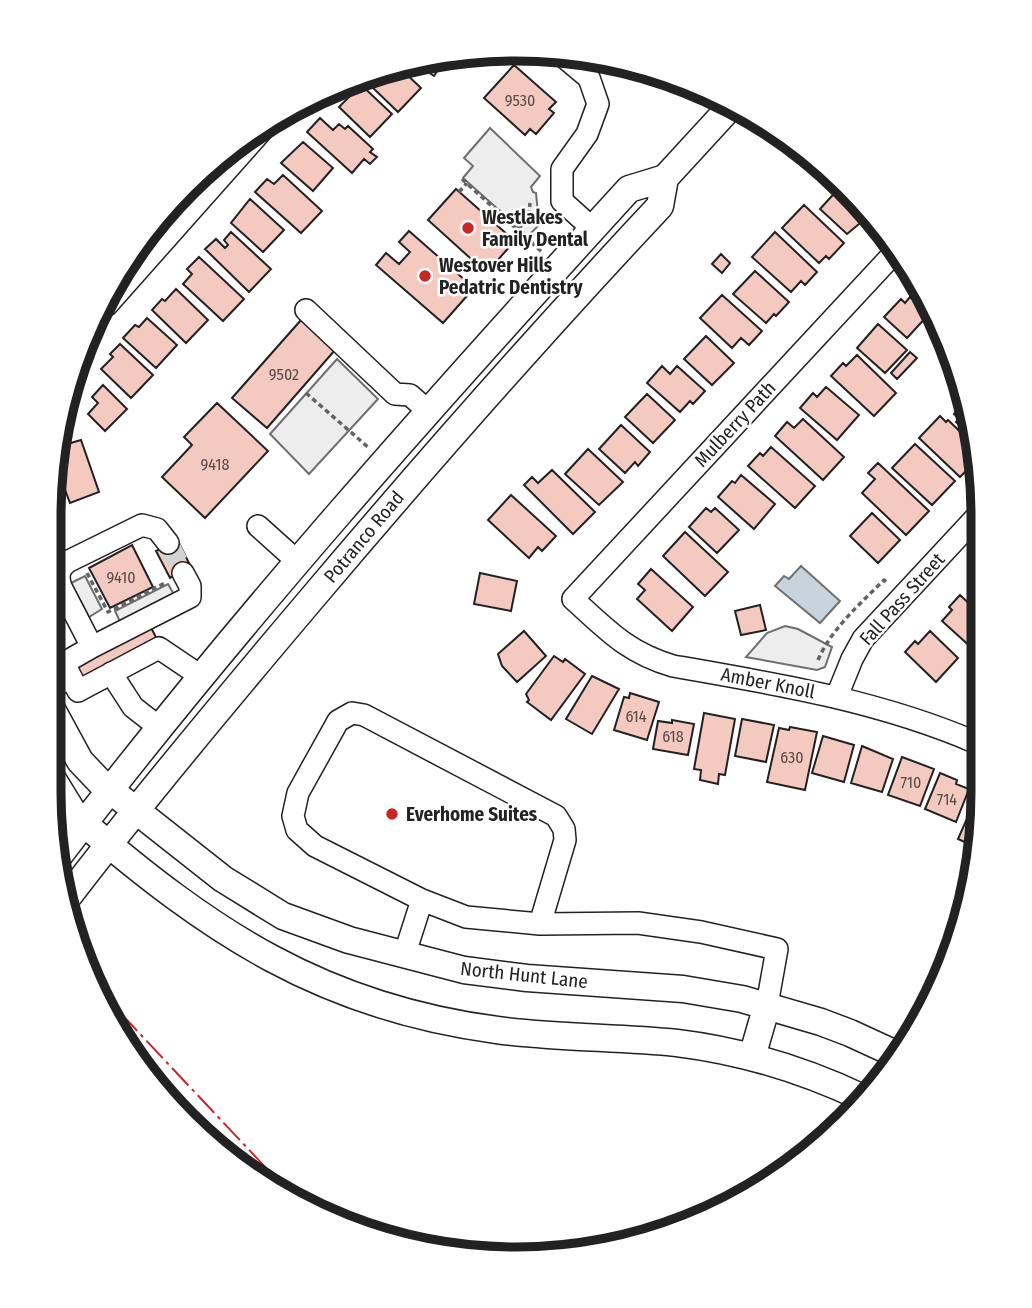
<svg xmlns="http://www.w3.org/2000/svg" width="1032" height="1308" font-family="'Fira Sans Condensed',sans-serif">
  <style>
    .parking { fill: #ededed; stroke: #6f6f6f; stroke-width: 2 }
    .water { fill: #c7d3dd; stroke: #6f6f6f; stroke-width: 2 }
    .building { fill: #f3c9c0; stroke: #222; stroke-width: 2 }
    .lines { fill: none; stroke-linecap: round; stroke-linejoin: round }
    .minor-tunnel { stroke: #d3d3d3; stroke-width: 21; stroke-dasharray: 21 10; stroke-linecap: butt }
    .minor-casing { stroke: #222; stroke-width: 24 }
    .major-casing { stroke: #222; stroke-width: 29 }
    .path { stroke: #646464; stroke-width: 3.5; stroke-dasharray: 5 3.5; stroke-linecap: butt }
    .minor { stroke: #fff; stroke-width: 21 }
    .major { stroke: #fff; stroke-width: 26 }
    .power { stroke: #c62828; stroke-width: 2; stroke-dasharray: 24 5 3.5 5; stroke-linecap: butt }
    .poi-dot { fill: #c62828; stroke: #fff; stroke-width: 2.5 }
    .labels { text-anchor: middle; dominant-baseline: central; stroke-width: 5; stroke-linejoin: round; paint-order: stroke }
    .number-label { font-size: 16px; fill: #564c4a }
    .poi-label { font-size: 19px; font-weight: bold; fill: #222; stroke: #fff; text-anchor: start }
    .street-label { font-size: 19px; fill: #222; stroke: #fff }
    .rim { fill: none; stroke: #222; stroke-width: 9 }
  </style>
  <rect width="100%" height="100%" fill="#fff"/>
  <!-- parking -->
  <path class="parking" d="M490,128L540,176L531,187L533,192L536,193L539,225L528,236L463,178L473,166L464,158Z
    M337,359L378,399L309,474L270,434Z
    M85,576L102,609L89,617L71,583Z
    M168,584L176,598L122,626L115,611Z
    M785,626L798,629L832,647L825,667L817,670L746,657L767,633Z"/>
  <!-- water -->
  <path class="water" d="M801,566L840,601L820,623L775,586L784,576L789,579Z"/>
  <!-- building -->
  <path class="building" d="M449,54L434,76L414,63Z
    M514,65L556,102L549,109L554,113L536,134L530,129L525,135L484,98Z
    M402,70L421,88L398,112L372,87L385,73L392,80Z
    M356,80L392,114L370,137L339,107L350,96L345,91Z
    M320,118L333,130L339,124L345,129L348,126L373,149L370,152L377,157L370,164L364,159L352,173L307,132Z
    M303,142L333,168L313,191L281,163Z
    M283,175L322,211L301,233L255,192L267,179L274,184Z
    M841,186L871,214L847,234L820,209Z
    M456,189L509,236L505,240L511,245L489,270L482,264L480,267L428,220Z
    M250,199L284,230L263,252L231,223Z
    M804,205L844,243L829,259L826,256L819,263L782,228Z
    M409,231L474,288L443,323L376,265L386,253L399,264L410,252L399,242Z
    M231,232L271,269L249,292L205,249L216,239L225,248L228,245L224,240Z
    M775,232L817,272L805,285L801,281L791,292L752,257Z
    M721,254L730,263L722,273L712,264Z
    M199,257L244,299L223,321L183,284L192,274L187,269Z
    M755,271L789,302L776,316L774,314L766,323L733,294Z
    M920,281V282L928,299L915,287Z
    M176,289L208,320L186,343L152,310L162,299L165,301Z
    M722,295L762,331L749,345L741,338L732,348L700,318Z
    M910,297L929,314L907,338L884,317L901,299L905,303Z
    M147,318L177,345L156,368L123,338L135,325L139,327Z
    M301,320L335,350L267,428L232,398Z
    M878,324L907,350L885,373L857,348Z
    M706,336L734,363L712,385L684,359Z
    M120,344L153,375L131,398L101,369L113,357L110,354Z
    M910,352L917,358L897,379L891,373Z
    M857,355L896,393L874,416L831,376L843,363L846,366Z
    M662,366L670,374L677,366L705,391L693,404L690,401L680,412L647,383Z
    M103,385L127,409L105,431L88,414L98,403L92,397Z
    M826,387L859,415L837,440L800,408L813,393L817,397Z
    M647,394L675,420L653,443L625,417Z
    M965,402L972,437L956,422L959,419L954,414Z
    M217,403L268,451L205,518L162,477L192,445L184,437Z
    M940,416L946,422L948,420L974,445L977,460L960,477L919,438Z
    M803,419L844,457L823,480L775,436L787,422L794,428Z
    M621,425L650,452L638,466L635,462L625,473L599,449Z
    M65,440L67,444L81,440L99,492L70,503L55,463L59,442Z
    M915,444L955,481L932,505L892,468Z
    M771,447L815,486L795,508L748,466L760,453L763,456Z
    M588,449L623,482L599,505L565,474Z
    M878,463L929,511L906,535L862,493L875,479L868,473Z
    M552,470L595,512L573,534L524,485L532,477L538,483Z
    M741,475L775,504L754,529L718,497L732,481L735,483Z
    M511,495L556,536L542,551L538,547L529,558L488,520Z
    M706,508L711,512L715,508L739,530L717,553L689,527Z
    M872,513L900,540L878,563L850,536Z
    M685,532L728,572L705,596L663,556Z
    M178,541L191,567L170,578L156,551Z
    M132,545L153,587L110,608L89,568Z
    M651,569L693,607L672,631L637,599L645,590L638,584Z
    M480,573L517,581L511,611L474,604Z
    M980,586V601L972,594Z
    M960,595L979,613V643L973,649L942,621L952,610L949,607Z
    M760,605L766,630L741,635L735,611Z
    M148,622L158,641L81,680L71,662Z
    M524,631L546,656L517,682L502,666L498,654Z
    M930,631L958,658L936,682L905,652L915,641L918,644Z
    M554,656L563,662L565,659L585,674L551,720L527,702L529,700L526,694Z
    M592,676L619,689L592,734L566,719Z
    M630,693L659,702L647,740L614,730L624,697L629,698Z
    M704,713L735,719L725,775L719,774L718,784L700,780L701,770L694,769Z
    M742,719L774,725L766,762L735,756Z
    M672,720L694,724L688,755L653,749L658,721L672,723Z
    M790,727L817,732L805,790L767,782L779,728L789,730Z
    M823,736L854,745L844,782L812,773Z
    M862,746L893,759L882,792L851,783Z
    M902,757L934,769L920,806L888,795Z
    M940,773L957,780L956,784L969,789L956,822L925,809Z
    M976,798L975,847L958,839Z"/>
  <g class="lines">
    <!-- minor-tunnel -->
    <path class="minor-tunnel" d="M168,543L183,573"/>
    <!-- minor casing -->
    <g class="minor-casing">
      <path id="minor" d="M558,52L589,78L598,104L587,134L562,169V201L593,229
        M897,250L573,599C607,630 628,653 673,666C777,684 880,701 977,743
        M107,305L273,118
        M306,310L395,394L410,395L428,411
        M258,526L298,562
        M168,543L157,529L142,525L69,561C59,568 57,575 61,587L92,647L190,597V586L183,573
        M111,673L133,707L160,728
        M71,677L78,691L159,648L202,677
        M49,689L71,677L64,663L92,647
        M837,696L852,659L863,639L981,512
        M540,924L565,840L564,829L556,816L364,715L352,713L338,721L298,793L293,816L297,830L315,846L422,900L466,917L540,924L638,923L701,932L777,949L767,1005
        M404,956L422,900"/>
    </g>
    <!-- major casing -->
    <g class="major-casing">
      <path id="major" d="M49,704L80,761L100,782L223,879L283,916L349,940L464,970L527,978L683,989L742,999L821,1022L850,1033L900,1056
        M49,773L73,812L80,820C210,932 322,1007 497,1030C557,1038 617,1037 677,1043C742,1051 804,1070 863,1098
        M58,857C236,624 432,405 629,189L665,178L733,104
        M64,902C142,800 225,701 308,603C422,468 539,335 660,206L665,178
        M752,1057L767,1005"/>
    </g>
    <!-- path -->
    <path class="path" d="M462,179L543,253
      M459,192L467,183
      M508,242L529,216L530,203
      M306,393L369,448
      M87,573L108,612L167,582
      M818,660C832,628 860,604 884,580L888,583"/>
    <!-- minor -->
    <use href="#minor" class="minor"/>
    <!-- major -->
    <use href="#major" class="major"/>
    <!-- power -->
    <path class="power" d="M95,986L299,1203"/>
  </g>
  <!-- markers -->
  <g class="poi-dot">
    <circle cx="468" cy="228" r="7"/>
    <circle cx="425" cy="276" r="7"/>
    <circle cx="392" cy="814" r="7"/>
  </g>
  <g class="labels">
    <!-- number labels -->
    <g class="number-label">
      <text x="520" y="100">9530</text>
      <text x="284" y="374">9502</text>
      <text x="215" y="464">9418</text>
      <text x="121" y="577">9410</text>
      <text x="636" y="716">614</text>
      <text x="673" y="736">618</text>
      <text x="792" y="757">630</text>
      <text x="911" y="782">710</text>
      <text x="947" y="799">714</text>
    </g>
    <!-- poi labels -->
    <g class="poi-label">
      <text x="482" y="217">Westlakes<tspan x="482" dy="22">Family Dental</tspan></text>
      <text x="439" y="265">Westover Hills<tspan x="439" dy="22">Pedatric Dentistry</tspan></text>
      <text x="406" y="814">Everhome Suites</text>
    </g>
    <!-- street labels -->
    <g class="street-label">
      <text transform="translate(735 424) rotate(-47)">Mulberry Path</text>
      <text transform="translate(364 537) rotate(-50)">Potranco Road</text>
      <text transform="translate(902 599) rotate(-48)">Fall Pass Street</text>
      <text transform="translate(768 683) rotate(11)">Amber Knoll</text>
      <text transform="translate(524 975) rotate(6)">North Hunt Lane</text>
    </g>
  </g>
  <!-- crop -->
  <path d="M0 0H1032V1308H0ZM516 61H516A455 455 0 0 1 971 516V792A455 455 0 0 1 516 1247H516A455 455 0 0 1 61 792V516A455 455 0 0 1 516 61Z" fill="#fff" fill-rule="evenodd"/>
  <path class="rim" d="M516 61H516A455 455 0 0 1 971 516V792A455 455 0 0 1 516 1247H516A455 455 0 0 1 61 792V516A455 455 0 0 1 516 61Z"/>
</svg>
